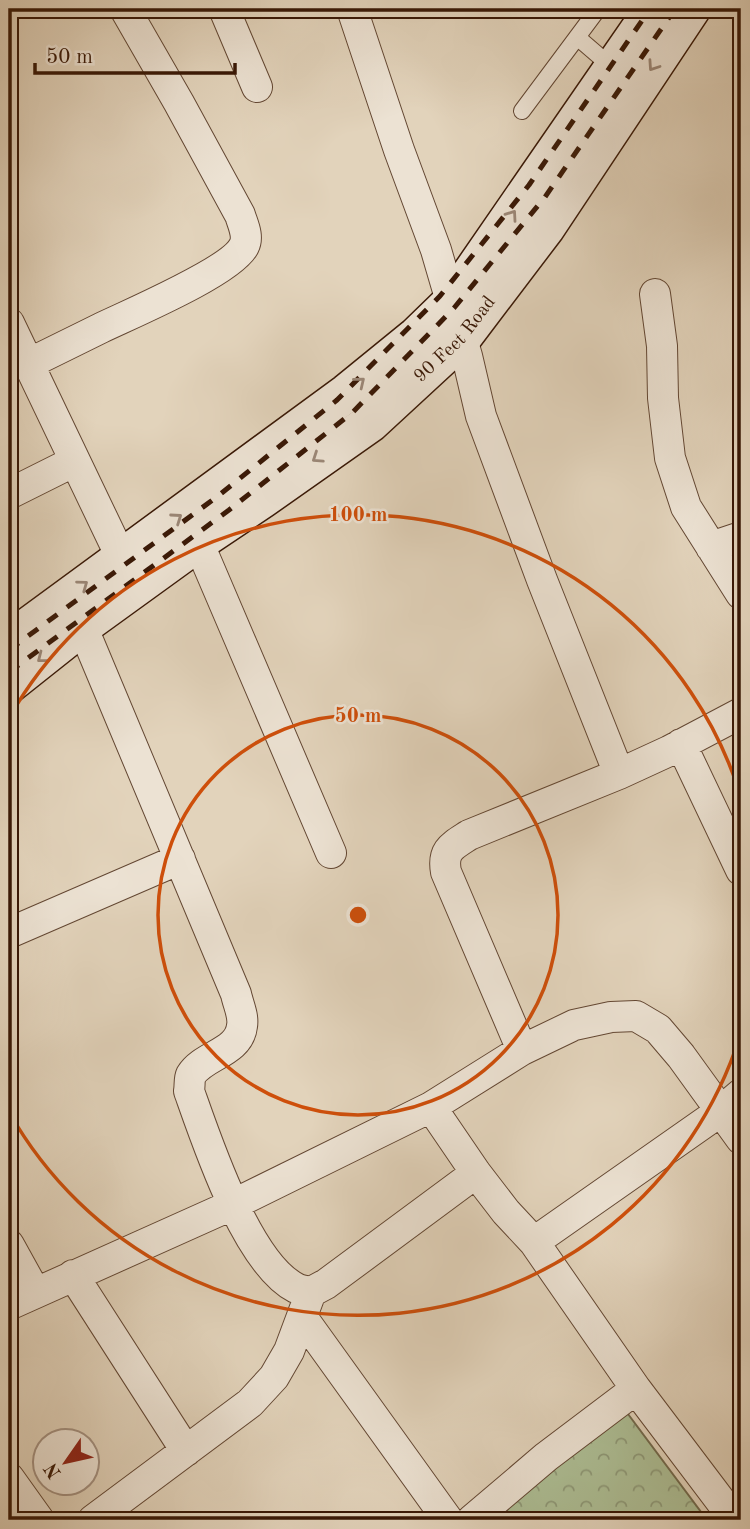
<svg xmlns="http://www.w3.org/2000/svg" width="750" height="1529" font-family="'Old Standard TT',serif">
  <style>
    .park { fill: url(#park-crowns); stroke: #736b4e; stroke-width: 2 }
    .lines { fill: none; stroke-linecap: round; stroke-linejoin: round }
    .service-casing { stroke: #634733; stroke-width: 18 }
    .minor-casing { stroke: #634733; stroke-width: 32 }
    .secondary-casing { stroke: #391806; stroke-width: 41 }
    .service { stroke: #ece2d3; stroke-width: 16 }
    .minor { stroke: #ece2d3; stroke-width: 30 }
    .secondary { stroke: #ece2d3; stroke-width: 38 }
    .rail { stroke: #391806; stroke-width: 5; stroke-dasharray: 12 12; stroke-linecap: butt }
    .oneway { stroke: #9b8777 }
    .ring { fill: none; stroke: #ce4f0b; stroke-width: 3.5 }
    .labels { text-anchor: middle; dominant-baseline: central; stroke-width: 5; stroke-linejoin: round; paint-order: stroke }
    .street-label { font-size: 19px; fill: #391806; stroke: #ece2d3 }
    .centre { fill: #ce4f0b; stroke: #ece2d3; stroke-width: 3.5 }
    .ring-label { font-size: 21px; text-anchor: middle; font-weight: bold; fill: #ce4f0b; stroke: #ece2d3; stroke-width: 5; stroke-linejoin: round; paint-order: stroke }
  </style>
  <defs>
    <pattern id="park-crowns" width="20" height="18" patternUnits="userSpaceOnUse" patternTransform="scale(1.75)"><rect width="20" height="18" fill="#adbe95"/><path d="M2 6a3 3 0 1 1 6 0M12 15a3 3 0 1 1 6 0" fill="none" stroke="#8e9978"/></pattern>
  </defs>
  <rect width="100%" height="100%" fill="#e2d3bb"/>
  <filter id="stains"><feTurbulence type="fractalNoise" baseFrequency=".00286" numOctaves="4"/><feColorMatrix values="0 0 0 0 .2 0 0 0 0 .09 0 0 0 0 .02 0 0 0 .5 -.17"/></filter>
  <radialGradient id="worn" r=".72"><stop offset=".6" stop-color="#630" stop-opacity="0"/><stop offset="1" stop-color="#630" stop-opacity=".3"/></radialGradient>
  <!-- park -->
  <path class="park" d="M625,1410L707,1520H471Z"/>
  <g class="lines">
    <!-- service casing -->
    <g class="service-casing">
      <path id="service" d="M577,37L613,68
        M522,111L598,9"/>
    </g>
    <!-- minor casing -->
    <g class="minor-casing">
      <path id="minor" d="M224,9L257,87
        M352,9L399,150L436,250L467,356L481,416L542,580L619,774
        M655,294L662,346L663,398L670,458L686,507L741,594
        M9,323L121,557
        M28,364C52,352 77,340 101,328C130,314 232,271 244,246C249,236 243,225 240,215L179,103L125,9
        M9,494L75,461
        M198,542L331,853
        M711,547L741,537
        M82,626L236,994C238,1004 244,1016 242,1026C239,1053 203,1055 191,1075C189,1079 190,1086 189,1091C207,1142 247,1263 296,1288C300,1290 306,1291 311,1292L326,1284L476,1173
        M681,744L741,870
        M9,933L180,859
        M522,1050L446,872C442,850 452,846 469,835L619,774L669,751L741,713
        M431,1107L476,1173L506,1212L534,1242L636,1389L735,1520
        M534,1242L721,1111L741,1094
        M9,1245L35,1292
        M73,1275L186,1451
        M9,1305L232,1205L431,1107L522,1050L574,1025L611,1017L636,1016L658,1029L681,1056L741,1139
        M302,1317L448,1520
        M9,1478L39,1520
        M93,1520L250,1403L274,1377L289,1351L311,1292
        M472,1520L546,1457L636,1389"/>
    </g>
    <!-- secondary casing -->
    <g class="secondary-casing">
      <g id="secondary">
        <path d="M9,641L347,393L417,336L451,303L654,9"/>
        <path id="s1" d="M9,684L82,626L198,542L262,499L370,423L461,339L546,227L691,9"/>
      </g>
    </g>
    <!-- service -->
    <use href="#service" class="service"/>
    <!-- minor -->
    <use href="#minor" class="minor"/>
    <!-- secondary -->
    <use href="#secondary" class="secondary"/>
    <!-- rail -->
    <path class="rail" d="M9,650L218,496L337,400L440,296L529,185L650,9
      M9,672L229,510L353,412L454,308L545,197L675,9"/>
  </g>
  <!-- one-way arrows -->
  <defs><path id="oneway-chevron" d="M-2-3.5L2.5 0L-2 3.5" fill="none" stroke-width="1.6" stroke-linecap="round" stroke-linejoin="round" transform="scale(1.75)"/></defs>
  <g class="oneway">
    <use href="#oneway-chevron" transform="translate(653 66) rotate(124)"/>
    <use href="#oneway-chevron" transform="translate(512 215) rotate(-55)"/>
    <use href="#oneway-chevron" transform="translate(360 382) rotate(-39)"/>
    <use href="#oneway-chevron" transform="translate(317 458) rotate(146)"/>
    <use href="#oneway-chevron" transform="translate(177 518) rotate(-35)"/>
    <use href="#oneway-chevron" transform="translate(83 585) rotate(-36)"/>
    <use href="#oneway-chevron" transform="translate(42 658) rotate(142)"/>
  </g>
  <!-- distance rings -->
  <g class="ring">
    <circle cx="358" cy="915" r="200"/>
    <path d="M740 1036A401 401 0 0 1 9 1112M9 718A401 401 0 0 1 740 794"/>
  </g>
  <g class="labels">
    <!-- street labels -->
    <g class="street-label">
      <text stroke="none"><textPath href="#s1" startOffset="565">90 Feet Road</textPath></text>
    </g>
  </g>
  <circle cx="358" cy="915" r="10" class="centre"/>
  <g class="ring-label">
    <text x="358" y="521">100 m</text>
    <text x="358" y="722">50 m</text>
  </g>
  <!-- margin -->
  <rect width="750" height="1529" fill="none" stroke="#e2d3bb" stroke-width="35"/>
  <rect x="10" y="10" width="729" height="1508" fill="none" stroke="#391806" stroke-width="3.5"/>
  <rect x="18" y="18" width="715" height="1494" fill="none" stroke="#391806" stroke-width="2"/>
  <!-- north arrow -->
  <g transform="translate(66 1462) rotate(236)"><circle r="33" fill="#ece2d3" stroke="#a49181" stroke-width="2"/>
  <path d="M0-5L12 26L0 18L-12 26Z" fill="#8f2418"/>
  <text y="-10" font-size="19" font-weight="bold" text-anchor="middle" fill="#391806">N</text>
  </g>
  <!-- scale -->
  <path d="M35 63v10h200v-10" fill="none" stroke="#391806" stroke-width="3.5"/>
  <text x="46" y="63" font-size="21" fill="#391806" stroke="#ece2d3" stroke-width="5" paint-order="stroke">50 m</text>
  <rect width="100%" height="100%" filter="url(#stains)"/>
  <rect width="100%" height="100%" fill="url(#worn)"/>
</svg>
